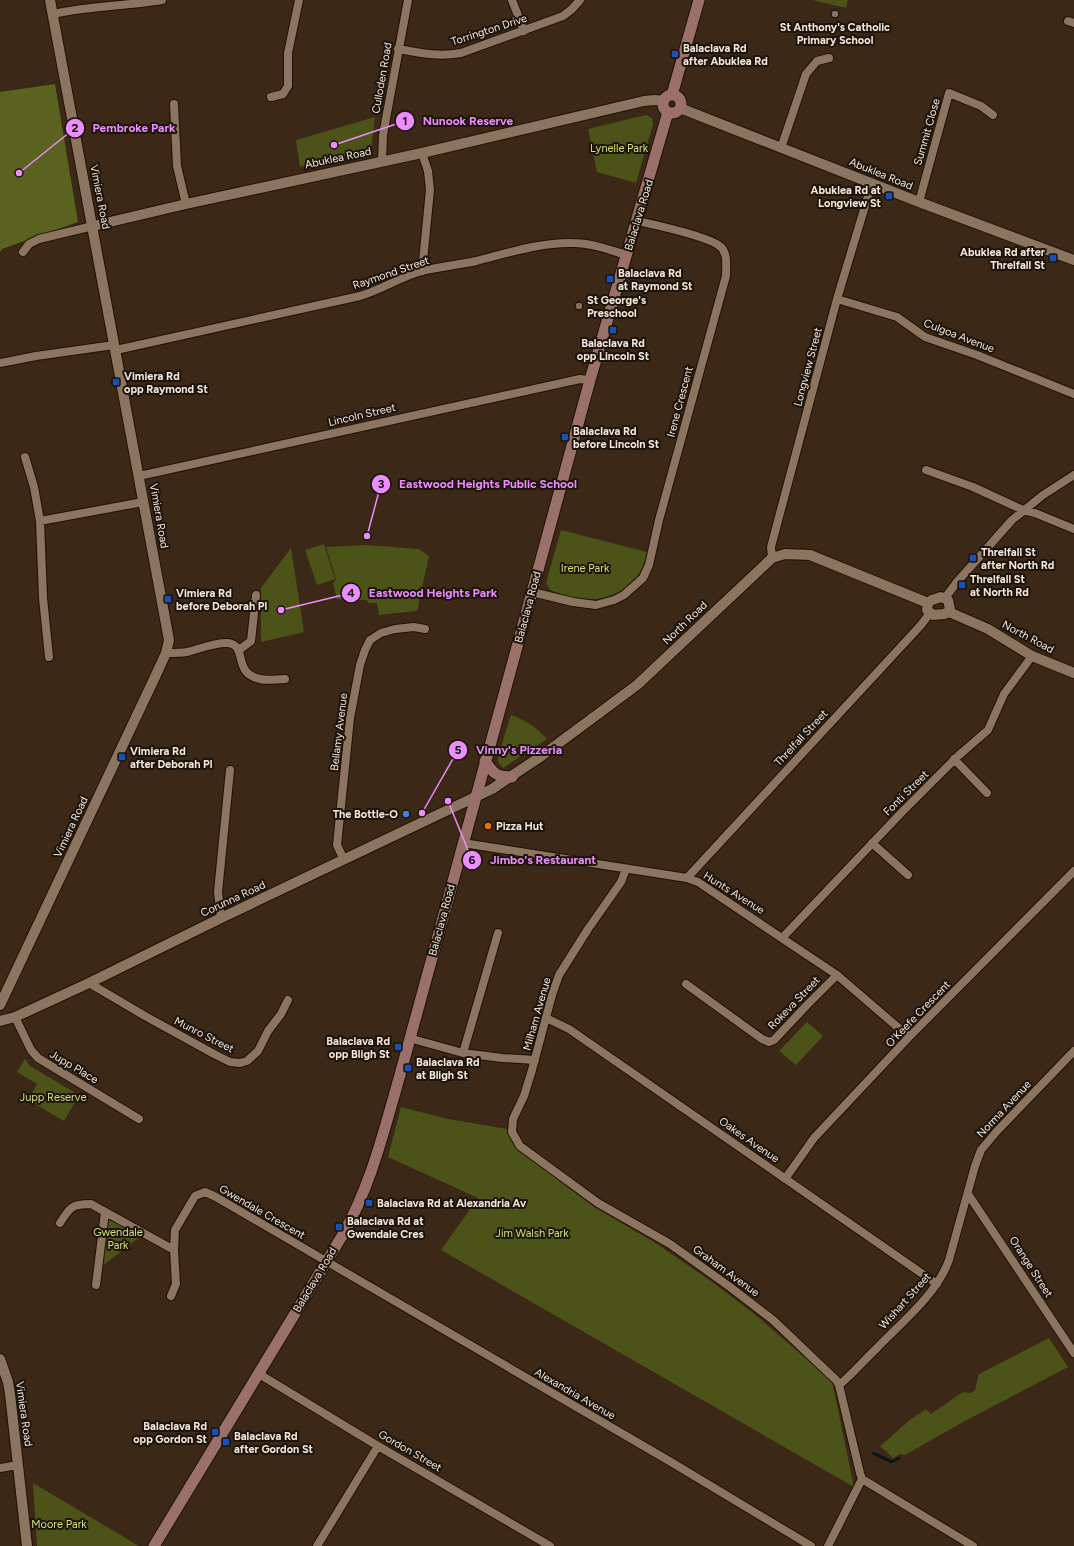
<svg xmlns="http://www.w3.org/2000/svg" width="1074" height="1546" font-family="Figtree,sans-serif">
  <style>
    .green { fill: #4c5318 }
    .forest { fill: #59621f }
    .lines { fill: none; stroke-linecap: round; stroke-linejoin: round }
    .stream { stroke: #061518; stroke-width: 2.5 }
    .minor-casing { stroke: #221002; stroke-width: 10 }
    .tertiary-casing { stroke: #221002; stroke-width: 12 }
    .secondary-casing { stroke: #221002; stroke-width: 13 }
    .minor { stroke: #8b7460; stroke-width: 8 }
    .tertiary { stroke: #8b7460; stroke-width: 10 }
    .secondary { stroke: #99716a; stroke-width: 11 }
    .education-dot { fill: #8d6e63; stroke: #1c130b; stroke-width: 1.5 }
    .transit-dot { fill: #1a4fb4; stroke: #1c130b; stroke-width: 1.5 }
    .shop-dot { fill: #3f7fe0; stroke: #1c130b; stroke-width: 1.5 }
    .food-dot { fill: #e8710a; stroke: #1c130b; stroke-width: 1.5 }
    .labels { text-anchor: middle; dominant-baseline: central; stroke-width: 4; stroke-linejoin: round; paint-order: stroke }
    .poi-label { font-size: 11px; font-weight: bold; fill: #f5e8dd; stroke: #1c130b; text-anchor: start }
    .street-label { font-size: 11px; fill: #f5e8dd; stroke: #1c130b }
    .park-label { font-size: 11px; fill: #d3e36f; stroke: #1c130b }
    .leader { fill: none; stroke: #ea8dfd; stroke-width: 1.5 }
    .callout-dot { fill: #ea8dfd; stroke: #1c130b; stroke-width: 1.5 }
    .mark-label { font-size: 12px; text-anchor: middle; font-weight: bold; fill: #111 }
    .callout-label { font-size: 12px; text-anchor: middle; font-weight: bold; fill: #ea8dfd; stroke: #1c130b; stroke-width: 4; stroke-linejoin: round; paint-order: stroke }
  </style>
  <rect width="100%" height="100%" fill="#3b2816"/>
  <!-- green -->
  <path class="green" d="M812,0H848L846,8Z
    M646,115L652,118L653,124L636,183L597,172L588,129Z
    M375,117L371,150L300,167L296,140Z
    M561,530L647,552C645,558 644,565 641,570C630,592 603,602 580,599C570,598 560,593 550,590L546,583Z
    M324,544L335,579L317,585L305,550Z
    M367,545L419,549L429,556L417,611L379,615L377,603H369L366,600L337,599L333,583L336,579L326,547Z
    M291,548L304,632L261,642V588Z
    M511,715C526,720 536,727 547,739L503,768L498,762L499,753Z
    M807,1022L823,1036L796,1065L779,1051Z
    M25,1059L30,1066L79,1095L64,1121L28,1100L37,1084L17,1072Z
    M401,1107L448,1119L507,1129L510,1138L516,1148L594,1207L654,1242L708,1279L752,1312L832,1381L854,1487L441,1250L478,1198L388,1157Z
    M108,1219L141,1236L102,1266Z
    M1049,1338L1068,1367L963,1422L905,1455L900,1454L893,1458L880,1446L910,1420L926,1409L931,1414L963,1392L971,1393L975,1390L979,1374Z
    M33,1483L139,1546H37Z"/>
  <!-- forest -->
  <path class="forest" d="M55,84L78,222L2,249L0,252V92Z"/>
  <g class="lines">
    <!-- stream -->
    <path class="stream" d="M873,1453L892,1462L899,1458"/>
    <!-- minor casing -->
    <g class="minor-casing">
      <path id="minor" d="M512,0L524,31
        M53,14C89,6 126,6 162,0
        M1068,21L1074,23
        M398,49C421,53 438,57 461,53L563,16L572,9L580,0
        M271,97L283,94L288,86V53L299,0
        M174,104L177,166L186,204
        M781,148L806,74L817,61L829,58
        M382,161L383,135L408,0
        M919,202L949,93L981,106L993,115
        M23,252L29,244L39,239L93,226
        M422,271L430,190L428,171L422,153
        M837,299L897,317L925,337L977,355L1074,394
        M116,350L360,296C381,290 400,277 422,271C438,267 456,265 472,262C505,254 540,242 573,243C591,243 610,250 626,255
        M0,363L36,356L114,345
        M25,457L34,487L40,521L43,598L49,657
        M926,470L973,487L1023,510L1035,513L1074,529
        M139,476L580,379L590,380
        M40,521L143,502
        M772,558L771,547L837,299L872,183
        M532,592L573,602L596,605L614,600L624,595L643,578L649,565L659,520L726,276C726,267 728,254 721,247C709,236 655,225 637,221
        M945,598L957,582L1012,520L1043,495L1074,475
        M239,650L251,641L256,595
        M166,653C173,653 180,653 187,652C199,649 222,640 232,644C246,649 234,674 260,679C268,681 277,679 285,679
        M954,759L987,793
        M463,843L687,878L698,882L837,975L909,1037
        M872,843L908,875
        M344,860L337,845L350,718L360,665L365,650L370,640L381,633L395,629L414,627L425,629
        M626,869L621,882L588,929L559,975L552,995L532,1070L524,1096L513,1119L512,1132L520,1146L598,1203L670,1244L730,1287L773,1320L836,1380L839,1385L860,1473L862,1479
        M687,878L921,625L930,613
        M221,918L218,892L230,770
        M783,937L902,812L958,756L988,730L1004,694L1032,656
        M89,983L145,1016L214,1054L230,1062L240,1063L247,1061L258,1051L268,1031L281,1014L288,1000
        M686,984L762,1039L769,1042L774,1040L807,1005L837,975
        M15,1017L31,1050L38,1058L139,1119
        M546,1018L569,1029L937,1284
        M409,1038L463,1053L502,1058L535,1060
        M463,1053L498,933
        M785,1179L814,1138L909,1037L1074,871
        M968,1194L1074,1353
        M60,1223C70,1207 72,1204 91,1204L174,1250
        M96,1285L105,1212
        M171,1296L176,1284L174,1250L175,1230L195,1196L205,1192L216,1197L671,1462L811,1546
        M259,1374L378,1446L550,1546
        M839,1385C853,1374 864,1360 877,1348C902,1322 937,1294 949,1260L975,1166L981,1150L997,1131L1074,1051
        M0,1468L18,1465
        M862,1479L973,1546
        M317,1546L378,1446
        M828,1546L862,1479"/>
    </g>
    <!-- tertiary casing -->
    <g class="tertiary-casing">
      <path id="tertiary" d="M680,108L919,202L1074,260
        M93,226L186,204L422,153L644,101L655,100L664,101
        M941,597L948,600L950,609L949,612L944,614L933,615L927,610L928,603L932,600Z
        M949,612L988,629L1032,656L1074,673
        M0,1005L155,677L166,653L169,640L50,0
        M0,1021L15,1017L89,983L221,918L492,789L540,757L637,685L772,558L785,554L810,555L928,603
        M0,1359L8,1382L10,1394L27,1546"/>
    </g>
    <!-- secondary casing -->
    <g class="secondary-casing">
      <path id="secondary" d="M672,95L699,0
        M663 104a9 9 0 1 1 18 0a9 9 0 1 1-18 0Z
        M485,761C493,773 496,777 512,777
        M154,1546L342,1236C371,1186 384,1130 400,1075L590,380L668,112"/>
    </g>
    <!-- minor -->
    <use href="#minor" class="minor"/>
    <!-- tertiary -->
    <use href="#tertiary" class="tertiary"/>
    <!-- secondary -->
    <use href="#secondary" class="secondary"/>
  </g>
  <!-- markers -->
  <g class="education-dot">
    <circle cx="835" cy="14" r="4"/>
    <circle cx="579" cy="306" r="4"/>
  </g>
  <g class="transit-dot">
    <rect x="671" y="50" width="8" height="8" rx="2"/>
    <rect x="885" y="192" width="8" height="8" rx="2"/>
    <rect x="1049" y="254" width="8" height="8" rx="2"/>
    <rect x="606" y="275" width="8" height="8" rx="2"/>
    <rect x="609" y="326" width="8" height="8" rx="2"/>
    <rect x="112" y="378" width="8" height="8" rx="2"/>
    <rect x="561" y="433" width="8" height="8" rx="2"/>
    <rect x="969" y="554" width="8" height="8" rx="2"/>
    <rect x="958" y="581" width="8" height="8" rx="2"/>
    <rect x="164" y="595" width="8" height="8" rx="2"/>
    <rect x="118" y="753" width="8" height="8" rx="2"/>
    <rect x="394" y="1043" width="8" height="8" rx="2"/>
    <rect x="404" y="1064" width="8" height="8" rx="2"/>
    <rect x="365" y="1199" width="8" height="8" rx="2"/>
    <rect x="335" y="1223" width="8" height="8" rx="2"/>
    <rect x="211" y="1428" width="8" height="8" rx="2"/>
    <rect x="222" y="1438" width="8" height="8" rx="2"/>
  </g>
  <circle class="shop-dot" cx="406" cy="814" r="4"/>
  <circle class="food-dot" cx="488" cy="826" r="4"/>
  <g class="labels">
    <!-- poi labels -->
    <g class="poi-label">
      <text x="835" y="27" text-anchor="middle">St Anthony's Catholic<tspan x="835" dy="13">Primary School</tspan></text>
      <text x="683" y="48">Balaclava Rd<tspan x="683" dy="13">after Abuklea Rd</tspan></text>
      <text x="881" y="190" text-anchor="end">Abuklea Rd at<tspan x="881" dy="13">Longview St</tspan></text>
      <text x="1045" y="252" text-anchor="end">Abuklea Rd after<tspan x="1045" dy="13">Threlfall St</tspan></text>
      <text x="618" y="273">Balaclava Rd<tspan x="618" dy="13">at Raymond St</tspan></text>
      <text x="587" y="300">St George's<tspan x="587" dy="13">Preschool</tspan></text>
      <text x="613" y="343" text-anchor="middle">Balaclava Rd<tspan x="613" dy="13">opp Lincoln St</tspan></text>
      <text x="124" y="376">Vimiera Rd<tspan x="124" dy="13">opp Raymond St</tspan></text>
      <text x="573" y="431">Balaclava Rd<tspan x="573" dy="13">before Lincoln St</tspan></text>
      <text x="981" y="552">Threlfall St<tspan x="981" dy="13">after North Rd</tspan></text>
      <text x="970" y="579">Threlfall St<tspan x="970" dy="13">at North Rd</tspan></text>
      <text x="176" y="593">Vimiera Rd<tspan x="176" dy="13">before Deborah Pl</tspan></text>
      <text x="130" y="751">Vimiera Rd<tspan x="130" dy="13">after Deborah Pl</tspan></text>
      <text x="398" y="814" text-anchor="end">The Bottle-O</text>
      <text x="496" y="826">Pizza Hut</text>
      <text x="390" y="1041" text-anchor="end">Balaclava Rd<tspan x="390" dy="13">opp Bligh St</tspan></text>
      <text x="416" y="1062">Balaclava Rd<tspan x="416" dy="13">at Bligh St</tspan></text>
      <text x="377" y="1203">Balaclava Rd at Alexandria Av</text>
      <text x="347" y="1221">Balaclava Rd at<tspan x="347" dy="13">Gwendale Cres</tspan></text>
      <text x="207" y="1426" text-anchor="end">Balaclava Rd<tspan x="207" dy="13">opp Gordon St</tspan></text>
      <text x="234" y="1436">Balaclava Rd<tspan x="234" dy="13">after Gordon St</tspan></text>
    </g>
    <!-- street labels -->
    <g class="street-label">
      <text transform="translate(489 30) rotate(-18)">Torrington Drive</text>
      <text transform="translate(382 78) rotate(-80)">Culloden Road</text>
      <text transform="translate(927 132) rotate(-74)">Summit Close</text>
      <text transform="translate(338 158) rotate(-12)">Abuklea Road</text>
      <text transform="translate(881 174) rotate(22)">Abuklea Road</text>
      <text transform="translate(100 197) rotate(79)">Vimiera Road</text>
      <text transform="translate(639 215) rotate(-73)">Balaclava Road</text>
      <text transform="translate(391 273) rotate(-19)">Raymond Street</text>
      <text transform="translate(959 336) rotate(21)">Culgoa Avenue</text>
      <text transform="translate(808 367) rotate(-75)">Longview Street</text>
      <text transform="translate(680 402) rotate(-75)">Irene Crescent</text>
      <text transform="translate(362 415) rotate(-13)">Lincoln Street</text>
      <text transform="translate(159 516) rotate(80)">Vimiera Road</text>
      <text transform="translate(528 607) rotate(-75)">Balaclava Road</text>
      <text transform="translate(685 623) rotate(-44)">North Road</text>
      <text transform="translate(1028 637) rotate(28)">North Road</text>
      <text transform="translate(339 732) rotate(-83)">Bellamy Avenue</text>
      <text transform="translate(801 738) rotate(-47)">Threlfall Street</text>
      <text transform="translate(906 793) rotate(-45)">Fonti Street</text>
      <text transform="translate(71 827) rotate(-65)">Vimiera Road</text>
      <text transform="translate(734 893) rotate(32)">Hunts Avenue</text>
      <text transform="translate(233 899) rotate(-25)">Corunna Road</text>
      <text transform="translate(442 920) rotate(-75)">Balaclava Road</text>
      <text transform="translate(794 1003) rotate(-46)">Rokeva Street</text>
      <text transform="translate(537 1014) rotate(-74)">Milham Avenue</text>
      <text transform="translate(918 1014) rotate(-46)">O'Keefe Crescent</text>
      <text transform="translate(204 1035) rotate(27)">Munro Street</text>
      <text transform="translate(74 1067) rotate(31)">Jupp Place</text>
      <text transform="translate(1004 1109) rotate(-47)">Norma Avenue</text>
      <text transform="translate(749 1140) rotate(35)">Oakes Avenue</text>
      <text transform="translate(262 1212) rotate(30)">Gwendale Crescent</text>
      <text transform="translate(1031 1267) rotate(57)">Orange Street</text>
      <text transform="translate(726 1271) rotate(36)">Graham Avenue</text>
      <text transform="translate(315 1280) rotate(-59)">Balaclava Road</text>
      <text transform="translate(905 1301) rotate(-48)">Wishart Street</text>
      <text transform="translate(575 1394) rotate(30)">Alexandria Avenue</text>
      <text transform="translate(24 1414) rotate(82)">Vimiera Road</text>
      <text transform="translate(410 1451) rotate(30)">Gordon Street</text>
    </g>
    <!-- park labels -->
    <g class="park-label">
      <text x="619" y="148">Lynelle Park</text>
      <text x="585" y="568">Irene Park</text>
      <text x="53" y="1097">Jupp Reserve</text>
      <text x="118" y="1232">Gwendale<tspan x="118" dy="13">Park</tspan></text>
      <text x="532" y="1233">Jim Walsh Park</text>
      <text x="59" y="1524">Moore Park</text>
    </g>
  </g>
  <!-- callouts -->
  <path class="leader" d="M334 145L405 121M19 173L75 128M367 536L381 484M281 610L351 593M422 813L458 750M448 801L472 860"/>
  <g class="callout-dot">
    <circle cx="334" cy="145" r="4"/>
    <circle cx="19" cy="173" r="4"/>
    <circle cx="367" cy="536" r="4"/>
    <circle cx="281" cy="610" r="4"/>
    <circle cx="422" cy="813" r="4"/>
    <circle cx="448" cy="801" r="4"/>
    <circle cx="405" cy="121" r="10"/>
    <circle cx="75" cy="128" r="10"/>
    <circle cx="381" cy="484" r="10"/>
    <circle cx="351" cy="593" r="10"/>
    <circle cx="458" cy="750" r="10"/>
    <circle cx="472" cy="860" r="10"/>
  </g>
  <g class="mark-label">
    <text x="405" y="125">1</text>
    <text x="75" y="132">2</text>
    <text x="381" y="488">3</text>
    <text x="351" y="597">4</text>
    <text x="458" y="754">5</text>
    <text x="472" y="864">6</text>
  </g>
  <g class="callout-label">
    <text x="468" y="125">Nunook Reserve</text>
    <text x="134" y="132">Pembroke Park</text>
    <text x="488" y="488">Eastwood Heights Public School</text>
    <text x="433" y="597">Eastwood Heights Park</text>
    <text x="519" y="754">Vinny's Pizzeria</text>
    <text x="543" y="864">Jimbo's Restaurant</text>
  </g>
</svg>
